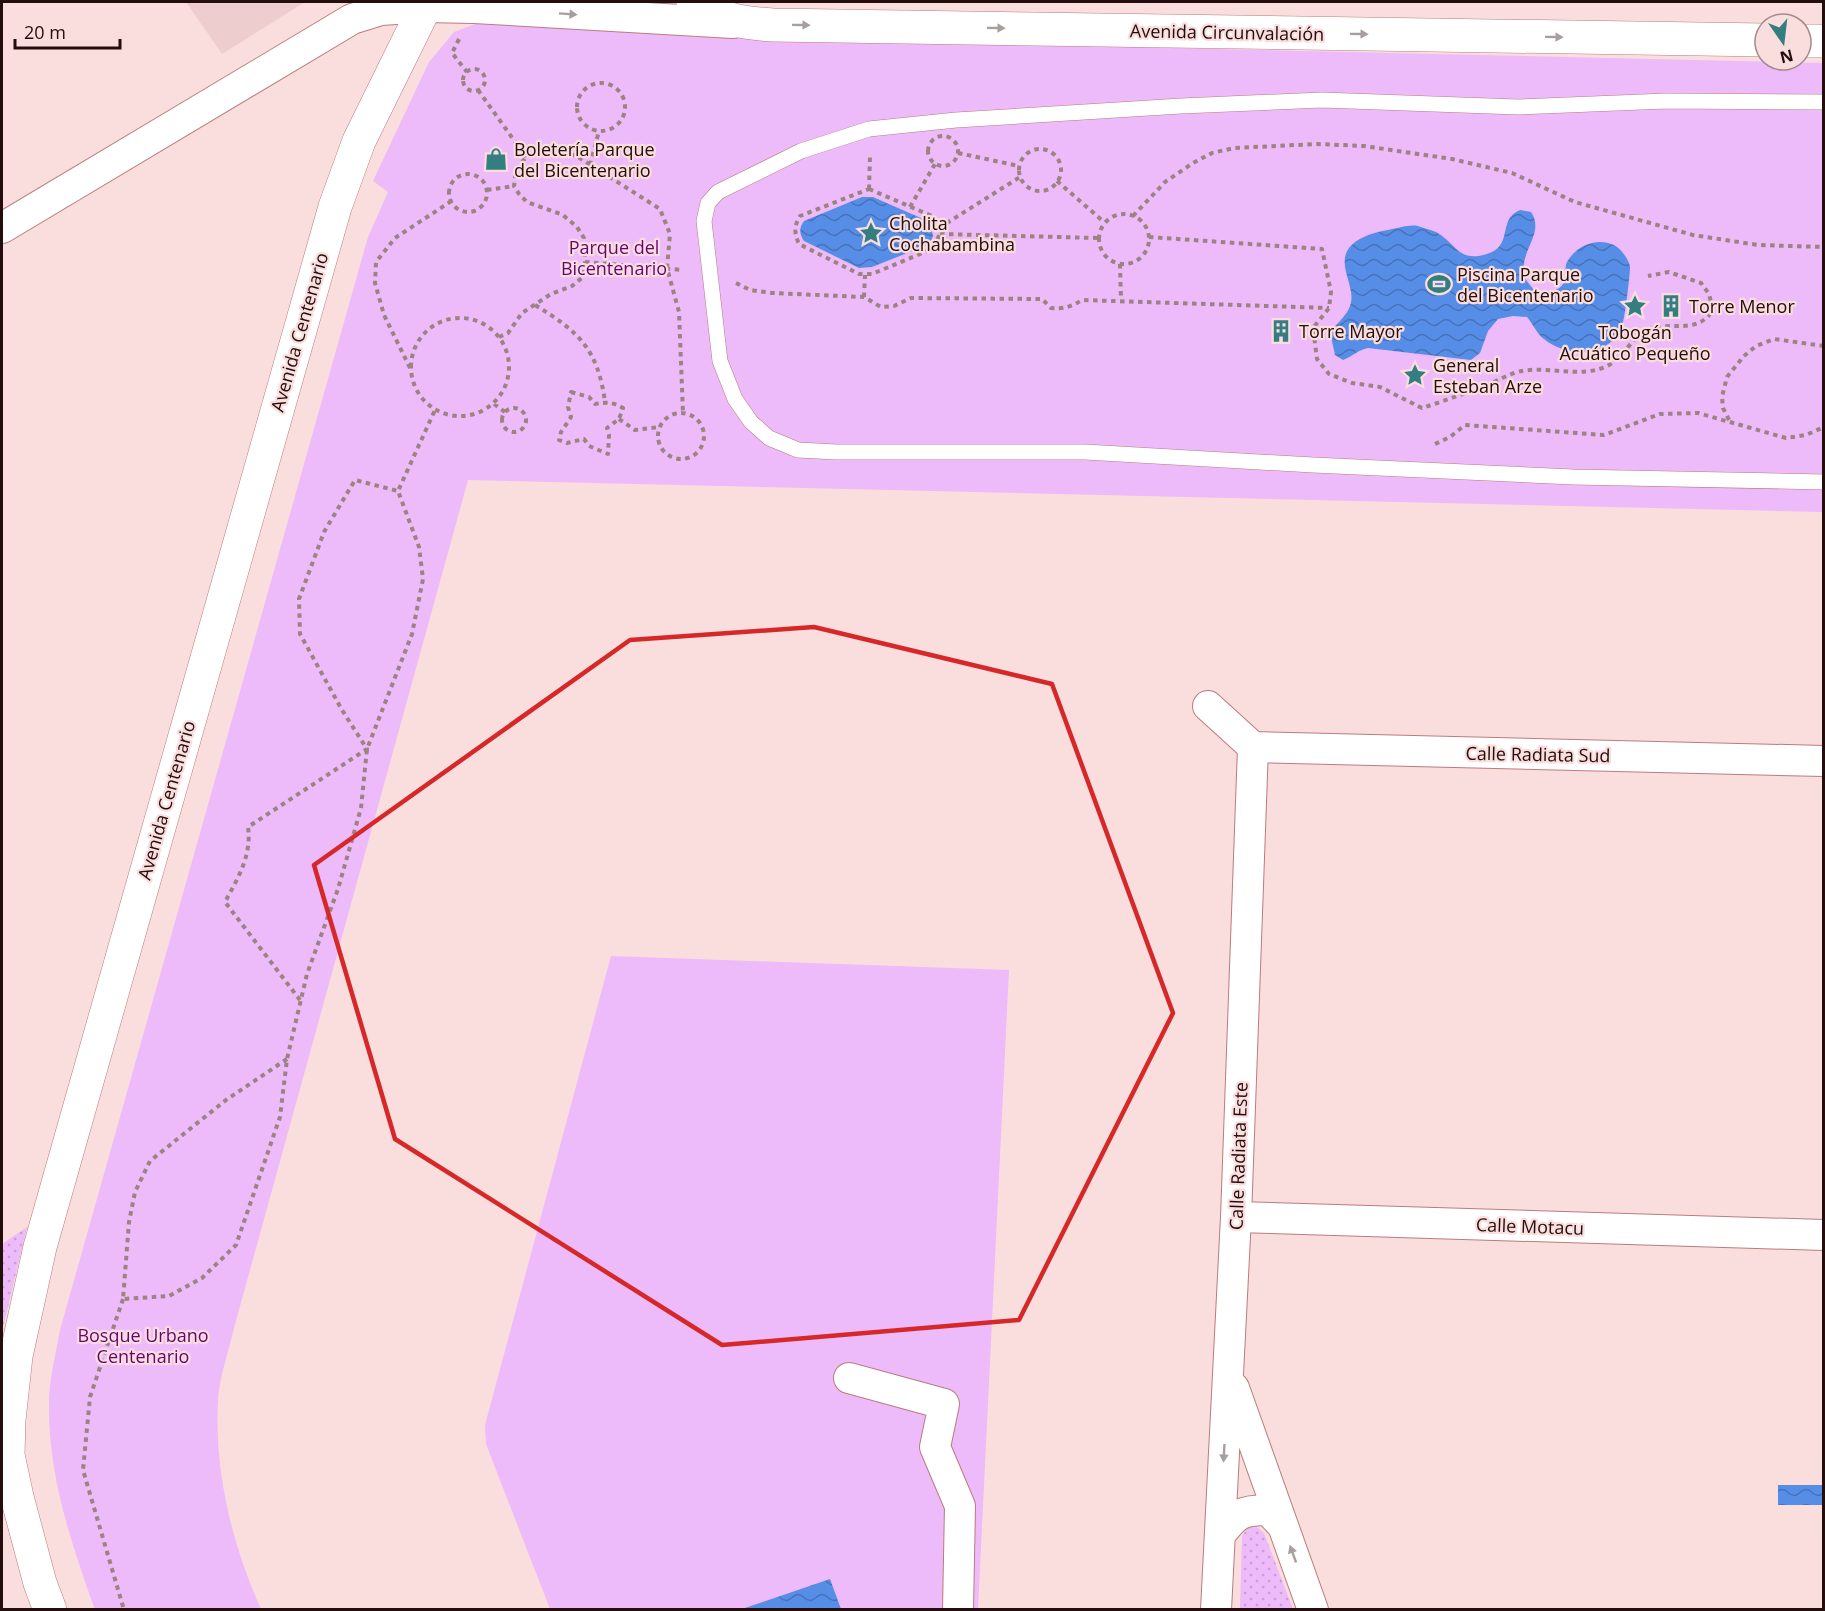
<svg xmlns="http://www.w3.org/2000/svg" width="1825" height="1611" font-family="'Open Sans',sans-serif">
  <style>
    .built { fill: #edcdcd }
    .grass { fill: url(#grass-dots) }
    .green { fill: #edbafa }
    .water { fill: url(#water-waves) }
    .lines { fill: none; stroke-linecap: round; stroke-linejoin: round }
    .lane-casing { stroke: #ba7c7c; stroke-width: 16 }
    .street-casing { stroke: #ba7c7c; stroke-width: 32 }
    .secondary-casing { stroke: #ba7c7c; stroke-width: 34 }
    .path { stroke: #9c8382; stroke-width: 4; stroke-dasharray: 4.5 4.5; stroke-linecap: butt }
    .lane { stroke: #fff; stroke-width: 15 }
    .street { stroke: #fff; stroke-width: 30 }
    .secondary { stroke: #fff; stroke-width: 33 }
    .oneway { fill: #a79e9e }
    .marked { fill: none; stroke: #d62828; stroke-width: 4.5; stroke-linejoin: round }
    .labels { text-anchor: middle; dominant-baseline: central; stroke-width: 4.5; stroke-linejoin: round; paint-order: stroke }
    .street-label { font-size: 18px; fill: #230d0d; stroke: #fadedd }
    .poi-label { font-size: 18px; fill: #230d0d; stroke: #fadedd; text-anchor: start }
    .park-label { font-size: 18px; fill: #650278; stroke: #fadedd }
  </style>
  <defs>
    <pattern id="grass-dots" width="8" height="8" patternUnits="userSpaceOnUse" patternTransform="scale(1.5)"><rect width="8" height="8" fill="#edbafa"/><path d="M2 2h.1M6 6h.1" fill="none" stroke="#cb9fd5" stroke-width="1.8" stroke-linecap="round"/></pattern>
    <pattern id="water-waves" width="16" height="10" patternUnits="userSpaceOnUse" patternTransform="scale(1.5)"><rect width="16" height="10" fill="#568ee7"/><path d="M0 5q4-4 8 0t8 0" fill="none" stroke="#4772ba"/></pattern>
  </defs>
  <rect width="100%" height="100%" fill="#fadedd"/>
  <!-- built -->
  <path class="built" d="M186,2H305L222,54Z"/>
  <!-- grass -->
  <path class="grass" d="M27,1227L2,1332V1244Z
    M1257,1527L1264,1533L1293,1609H1240L1242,1536L1248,1528Z"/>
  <!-- green -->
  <path class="green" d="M478,23L703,37L1823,63V512L468,480L234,1328C229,1351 219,1378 218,1400C214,1471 232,1545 261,1609L95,1610C71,1542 48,1476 49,1403C49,1379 56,1354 60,1330L368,237L388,192L373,181L429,62L454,32Z
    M611,956L1009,970L978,1609H550L486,1444L485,1425Z"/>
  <!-- water -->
  <path class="water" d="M862,197H873L930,222L933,236L930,244L872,267L859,268L804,241C799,233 799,228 804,221Z
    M1520,210L1531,212C1546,234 1517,252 1525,278C1527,282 1531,286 1534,290C1545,292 1560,294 1565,280C1567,274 1564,268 1567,262C1576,246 1596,237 1614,245C1621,249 1629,259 1630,267C1630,275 1625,318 1622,326C1610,358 1567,358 1544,339C1537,334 1533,324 1527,317L1513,316L1498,319L1488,331L1480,353L1471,360L1368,348C1358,350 1353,356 1343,360L1335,355L1330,332C1336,325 1347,315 1350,306C1357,287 1336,266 1349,248C1357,238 1370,234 1382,231C1392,230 1408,224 1418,226C1423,228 1431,230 1436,232C1456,243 1458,263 1487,254C1514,246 1497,219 1520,210Z
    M1778,1485H1823V1505H1778Z
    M830,1579L841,1609H742Z"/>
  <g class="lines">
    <!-- lane casing -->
    <g class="lane-casing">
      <path id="lane" d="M1824,102L1666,101L1518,107L1322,100L1181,106L956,120L869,129L801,151L718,192L708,203L704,221L720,361L735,399L751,422L769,438L798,450L836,452H1085L1313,465L1573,477L1824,482"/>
    </g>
    <!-- street casing -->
    <g class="street-casing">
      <path id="street" d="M2,228L352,19L381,10L425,7L474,8L733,23
        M1208,706L1253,747L1236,1217L1216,1610
        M1253,747L1824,761
        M1236,1217L1824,1235
        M849,1378L944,1404L935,1447L960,1506L958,1610
        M1234,1388L1313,1610
        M1220,1535C1236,1514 1241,1510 1268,1510L1283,1526"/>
    </g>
    <!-- secondary casing -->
    <g class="secondary-casing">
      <path id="secondary" d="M693,2C719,19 741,23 773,25L1765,40
        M1801,41H1824
        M50,1610L40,1583L17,1497L8,1455L9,1420L16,1356L40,1247L335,207L359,141L425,7L434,2"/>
    </g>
    <!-- path -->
    <path class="path" d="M459,39L452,53L467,72
      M463 80a11 11 0 1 1 22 0a11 11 0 1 1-22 0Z
      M577 107a24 24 0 1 1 48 0a24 24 0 1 1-48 0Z
      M478,90L526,157
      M928 151a15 15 0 1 1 30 0a15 15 0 1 1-30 0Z
      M1019 170a21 21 0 1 1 42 0a21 21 0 1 1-42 0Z
      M958,153L1019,166
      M590,165L599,131
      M449 193a19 19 0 1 1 38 0a19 19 0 1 1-38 0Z
      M1057,181L1104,222
      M869,189L932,216L939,228L940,234L932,249L872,274H859L799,244C794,233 794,226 800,216Z
      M869,189L870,156
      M487,190L514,186
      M910,207L935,164
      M1099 239a25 25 0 1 1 50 0a25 25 0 1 1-50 0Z
      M1133,216L1165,182L1193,163L1212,153L1234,148L1317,144L1364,146L1452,159L1512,173L1575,202L1693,235L1758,245L1824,247
      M939,228L1020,177
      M940,234L1098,238
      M1149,237L1322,249L1331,292L1329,308L1313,328L1317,359L1329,374L1352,383L1380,387L1422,408C1444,401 1466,393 1488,385C1498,380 1511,373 1522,371C1549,366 1578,378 1605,367C1624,359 1631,336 1650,329C1673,321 1697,335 1713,310L1709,294L1701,283L1669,272L1648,276
      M585,262L683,270
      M1120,264L1121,300
      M736,283L750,290L772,293L864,297L881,307L894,306L911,298L1042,299L1051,308C1064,309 1071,307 1082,300L1329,308
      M864,297L865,275
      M535,305C578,331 598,349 605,402
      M411 367a49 49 0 1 1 98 0a49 49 0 1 1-98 0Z
      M499,337L508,333L522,313L551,294L572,286L583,277L585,262L584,238L577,227L563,215L527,202L519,194L514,186L516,170L526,157L546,148L561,150L578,157L660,209L670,234L667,268L679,312L683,413
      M410,368L384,315L375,283L376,262L395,238L450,202
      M571,392L589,397L595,404C606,402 613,402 623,408L619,419L607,428L609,435L608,454L589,446L584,439L567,443L559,440L561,432L571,417L568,407Z
      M494,404L505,412
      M502 420a12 12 0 1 1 24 0a12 12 0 1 1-24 0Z
      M658 436a23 23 0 1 1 46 0a23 23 0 1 1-46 0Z
      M619,419L635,430L659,427
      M1729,420L1723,408L1722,397L1727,377L1744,356L1756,346L1774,339L1824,346
      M1435,444L1450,437L1465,425L1604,435L1660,414L1698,413L1786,438L1806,435L1824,427
      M300,1000L225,902C238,878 252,855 248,827L367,749L342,710L300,634L299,599L324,532L355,480L398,491
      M287,1059L226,1100L150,1161L135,1192L129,1222L123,1299L169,1296L202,1278L236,1245L280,1117L287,1059L307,974L338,889L361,808L367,749L412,634L423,579L419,547L398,491L435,410
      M123,1299L90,1397L83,1470L124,1610"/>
    <!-- lane -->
    <use href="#lane" class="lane"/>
    <!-- street -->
    <use href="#street" class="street"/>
    <!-- secondary -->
    <use href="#secondary" class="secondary"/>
  </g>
  <!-- one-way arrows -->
  <defs><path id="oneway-solid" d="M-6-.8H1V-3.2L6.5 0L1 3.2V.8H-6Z" transform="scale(1.5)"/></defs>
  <g class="oneway">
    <use href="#oneway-solid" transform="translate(568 14) rotate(4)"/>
    <use href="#oneway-solid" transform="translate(801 25) rotate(1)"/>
    <use href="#oneway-solid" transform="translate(996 28) rotate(1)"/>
    <use href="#oneway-solid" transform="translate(1359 34) rotate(1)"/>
    <use href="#oneway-solid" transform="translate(1554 37) rotate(1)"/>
    <use href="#oneway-solid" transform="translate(1224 1453) rotate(93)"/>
    <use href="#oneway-solid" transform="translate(1293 1554) rotate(-110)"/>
  </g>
  <!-- marked area -->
  <path class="marked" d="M814,627L1052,684L1173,1013L1019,1320L722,1345L395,1139L314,865L630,640Z"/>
  <!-- icons -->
  <defs>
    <g id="shop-bare" transform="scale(1.8)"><path d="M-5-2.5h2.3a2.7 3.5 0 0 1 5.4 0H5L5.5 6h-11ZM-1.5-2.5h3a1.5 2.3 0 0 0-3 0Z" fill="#347d80" stroke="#fadedd" stroke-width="2.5" paint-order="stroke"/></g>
    <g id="sight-bare" transform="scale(1.8)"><path d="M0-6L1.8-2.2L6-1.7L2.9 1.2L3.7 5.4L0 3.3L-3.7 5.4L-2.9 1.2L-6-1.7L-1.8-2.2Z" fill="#347d80" stroke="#fadedd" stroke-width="2.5" paint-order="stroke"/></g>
    <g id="stadium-bare" transform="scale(1.8)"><path d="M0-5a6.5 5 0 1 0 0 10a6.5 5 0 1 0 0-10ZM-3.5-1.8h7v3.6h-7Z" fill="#347d80" stroke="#fadedd" stroke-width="2.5" paint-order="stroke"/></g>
    <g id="building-bare" transform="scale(1.8)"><path d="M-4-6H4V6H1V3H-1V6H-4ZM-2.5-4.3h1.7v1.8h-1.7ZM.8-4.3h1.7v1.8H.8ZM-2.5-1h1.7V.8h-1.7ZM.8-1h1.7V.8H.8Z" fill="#347d80" stroke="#fadedd" stroke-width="2.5" paint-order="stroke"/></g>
  </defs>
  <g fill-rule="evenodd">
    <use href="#shop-bare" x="496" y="159"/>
    <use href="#sight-bare" x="871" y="233"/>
    <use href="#stadium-bare" x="1439" y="284"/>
    <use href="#sight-bare" x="1635" y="306"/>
    <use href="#building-bare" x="1671" y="306"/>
    <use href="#building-bare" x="1281" y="331"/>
    <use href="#sight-bare" x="1415" y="375"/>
  </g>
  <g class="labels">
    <!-- street labels -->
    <g class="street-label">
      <text transform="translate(1227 32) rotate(1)">Avenida Circunvalación</text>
      <text transform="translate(299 332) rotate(-74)">Avenida Centenario</text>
      <text transform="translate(1538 754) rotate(1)">Calle Radiata Sud</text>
      <text transform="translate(166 800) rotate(-74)">Avenida Centenario</text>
      <text transform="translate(1238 1156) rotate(-88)">Calle Radiata Este</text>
      <text transform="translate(1530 1226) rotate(2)">Calle Motacu</text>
    </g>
    <!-- poi labels -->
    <g class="poi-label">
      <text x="514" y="149">Boletería Parque<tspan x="514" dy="21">del Bicentenario</tspan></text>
      <text x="889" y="223">Cholita<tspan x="889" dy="21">Cochabambina</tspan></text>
      <text x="1457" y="274">Piscina Parque<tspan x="1457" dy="21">del Bicentenario</tspan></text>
      <text x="1689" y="306">Torre Menor</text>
      <text x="1299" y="331">Torre Mayor</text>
      <text x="1635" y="332" text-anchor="middle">Tobogán<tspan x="1635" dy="21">Acuático Pequeño</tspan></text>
      <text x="1433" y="365">General<tspan x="1433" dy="21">Esteban Arze</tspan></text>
    </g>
    <!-- park labels -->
    <g class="park-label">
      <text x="614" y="247">Parque del<tspan x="614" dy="21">Bicentenario</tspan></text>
      <text x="143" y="1335">Bosque Urbano<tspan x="143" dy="21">Centenario</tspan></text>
    </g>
  </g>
  <!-- border -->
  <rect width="1825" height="1611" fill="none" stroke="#230d0d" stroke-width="6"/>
  <!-- north arrow -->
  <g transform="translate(1783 42) rotate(166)"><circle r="28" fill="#fadedd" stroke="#a48a8a" stroke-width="1.5"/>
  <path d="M0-4.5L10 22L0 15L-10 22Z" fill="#347d80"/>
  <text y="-9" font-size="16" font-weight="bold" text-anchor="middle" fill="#230d0d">N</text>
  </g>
  <!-- scale -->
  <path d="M15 39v9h105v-9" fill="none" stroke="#230d0d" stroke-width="3"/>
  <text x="24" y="39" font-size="18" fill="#230d0d" stroke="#fadedd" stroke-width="4.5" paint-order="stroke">20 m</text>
</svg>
